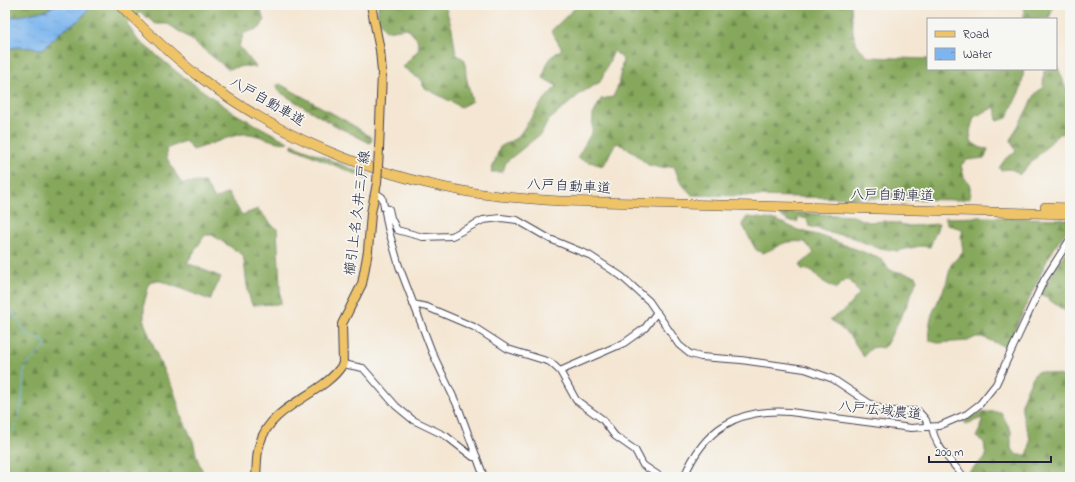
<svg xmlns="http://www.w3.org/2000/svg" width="1075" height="482" font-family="'Indie Flower','Klee One',sans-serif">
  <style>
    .forest { fill: url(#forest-firs); stroke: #54654c }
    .water { fill: url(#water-ripples); stroke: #506c94 }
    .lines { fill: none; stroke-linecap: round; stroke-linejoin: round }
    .stream { stroke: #7db6ee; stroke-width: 1 }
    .minor-casing { stroke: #423f52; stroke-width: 8 }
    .major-casing { stroke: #423f52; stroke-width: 10 }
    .highway-casing { stroke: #423f52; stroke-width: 10 }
    .minor { stroke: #fff; stroke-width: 6 }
    .major { stroke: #efc469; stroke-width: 8 }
    .highway { stroke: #efc469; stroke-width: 9 }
    .major-bridge-casing { stroke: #423f52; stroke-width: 10; stroke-linecap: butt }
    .major-bridge { stroke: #efc469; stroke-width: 8 }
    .labels { text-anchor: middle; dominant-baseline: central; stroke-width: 3.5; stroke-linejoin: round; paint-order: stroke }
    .street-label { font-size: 14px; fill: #22223b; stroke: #f6f6f2 }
  </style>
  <defs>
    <pattern id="forest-firs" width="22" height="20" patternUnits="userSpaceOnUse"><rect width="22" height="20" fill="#86a85c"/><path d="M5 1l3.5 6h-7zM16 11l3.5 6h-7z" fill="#6d884d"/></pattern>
    <pattern id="water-ripples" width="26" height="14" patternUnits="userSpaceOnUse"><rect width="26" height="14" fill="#7db6ee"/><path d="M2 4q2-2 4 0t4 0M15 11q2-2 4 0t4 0" fill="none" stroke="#6694c2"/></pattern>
  </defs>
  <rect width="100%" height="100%" fill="#f6f6f2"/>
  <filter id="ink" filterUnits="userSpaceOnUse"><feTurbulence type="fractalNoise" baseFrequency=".025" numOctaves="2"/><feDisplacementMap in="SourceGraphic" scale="8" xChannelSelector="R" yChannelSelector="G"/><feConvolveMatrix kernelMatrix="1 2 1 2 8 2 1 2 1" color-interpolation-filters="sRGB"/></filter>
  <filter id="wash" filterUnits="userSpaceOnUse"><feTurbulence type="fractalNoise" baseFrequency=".012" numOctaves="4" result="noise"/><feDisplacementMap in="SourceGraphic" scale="16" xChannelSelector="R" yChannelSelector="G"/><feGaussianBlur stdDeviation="0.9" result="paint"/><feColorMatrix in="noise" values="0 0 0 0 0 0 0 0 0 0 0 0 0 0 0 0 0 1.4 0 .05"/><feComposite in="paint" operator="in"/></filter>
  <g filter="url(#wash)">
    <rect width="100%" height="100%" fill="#f4e6d2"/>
    <!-- forest -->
    <path class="forest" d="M5,5H55L47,10L5,19Z
      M95,5H259L264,21L260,28L244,33L239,46L256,67L244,66L228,69L189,38L168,24H156L140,12L127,24L137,39L178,73L234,113L288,142C277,146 257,132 243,134C228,136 208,146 193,150L185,141L166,149L167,158L181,183L204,182L215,199L228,193L242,215L258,209L273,226L277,228L281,304L252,305C246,290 246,271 243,255L212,235H205L187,263L221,277L210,300L161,281H150L144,304V322L160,363L174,391L181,415L193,441L197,458L205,477H5V142L8,131L5,125V49L19,47L43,49L59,33L78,21L90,8Z
      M378,5H445L452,29L456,54L465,60L466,76L472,101L461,107L423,87V82L403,67L419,49L417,39L407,28L386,31L378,19Z
      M578,5H851L853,32L857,45L868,57L928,59V69H1024L1021,88L1007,118L997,121L995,107L974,117L970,132L971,142L981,148L988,149L985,158L967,160L961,165L964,177L970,185V198L958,200L692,195L680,182L674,166L661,168L648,165L632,151L617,143C610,150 609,158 603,166L577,158L592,132L593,115L601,99L613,97L618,86L623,59L614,51L600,82L581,93L548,121L542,133L506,162L503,172H491L500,147L518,137L542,102L557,86L543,78C547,62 548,58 562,49L551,31Z
      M1024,5H1054L1049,19H1024Z
      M1056,63L1067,90H1070V130L1058,135L1019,175C1014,168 1009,169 1001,170L999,168L1006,158L1016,152L1011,141L1012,137L1036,93L1043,87L1044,71L1046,69H1056Z
      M280,84L346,121L371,137L372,140L370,143L332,124L278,91L276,86Z
      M292,144L370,176L369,180L292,147Z
      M787,212L853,216L868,222L885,221L910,226L939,224L930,247L920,246L897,251L875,247L846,235L834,234L809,226L807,219L799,217L797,222L788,221L778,214Z
      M747,217L776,220L798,230L821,236L874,256L881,259L890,270L916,276L917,280L906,307L886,345L882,348C873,345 869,349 864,357L850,336L830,319L843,312L859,294L851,281L845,280L836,289L819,279L813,271L802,269L799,266L814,253L805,242C781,240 783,245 763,253L756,250L742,224Z
      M981,217L1062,219L1070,220V225L1049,256L1009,343L1003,346L982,337H976L968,341L938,343L930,341L929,327L932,314L946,284L951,265L963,251L961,237L963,230L947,224L945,218Z
      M1070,246V313L1065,311L1041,294L1067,249Z
      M1040,371L1070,378V477H962L986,457L984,442L976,437L982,425V418L966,424L963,421C976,413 986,411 1001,412L1011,431V448L1017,455H1027C1035,435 1024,429 1022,411C1020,398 1030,384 1035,373Z"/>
    <!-- water -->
    <path class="water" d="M55,5H95L90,8L78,21L59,33L43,49L19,47L5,49V19L47,10Z"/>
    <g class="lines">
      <!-- stream -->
      <path class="stream" d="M5,303L17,318L26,334L43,340L46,347L26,365L24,371C22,388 24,428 5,437"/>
    </g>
  </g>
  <g filter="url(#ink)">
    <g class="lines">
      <!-- minor casing -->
      <g class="minor-casing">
        <path id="minor" d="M376,193L382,197L383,201L388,228L399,266L432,352L459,409L484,477
          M384,208L389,209L391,218L397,230L423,237L452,236L483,220L501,218L517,220L550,239L589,255L621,276L649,301L679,345L690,354L701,357L741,360L805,369L833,379L869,403L886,411H918L926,420L928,427
          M413,304L427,307L474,327L508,349L550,362L560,371L576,400L602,419L615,436L635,450L643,465L661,477
          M343,364L363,368L396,406L413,420L446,436L473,457H477
          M560,371L624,343L645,328L657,312
          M932,427C935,447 952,462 964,477
          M684,477C704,429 737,408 790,412L911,428L939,426L967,414L980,404L996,384L1044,280L1070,239"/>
      </g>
      <!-- major casing -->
      <g class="major-casing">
        <path id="major" d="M371,5L380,50L382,72L379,149
          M256,477C257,466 256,454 260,443C271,404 323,396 343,364L342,324L362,284L368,251L371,213L377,183"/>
      </g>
      <!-- highway casing -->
      <g class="highway-casing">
        <path id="highway" d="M120,5C146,31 172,56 201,78C277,136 369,174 463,191C495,197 527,199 560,201L1070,214
          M1045,207L1070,208"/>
      </g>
      <!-- minor -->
      <use href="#minor" class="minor"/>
      <!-- major -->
      <use href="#major" class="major"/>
      <!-- highway -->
      <use href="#highway" class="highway"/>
      <!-- major-bridge casing -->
      <g class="major-bridge-casing">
        <path id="major-bridge" d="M377,183L379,149"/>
      </g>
      <!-- major-bridge -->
      <use href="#major-bridge" class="major-bridge"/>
    </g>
  </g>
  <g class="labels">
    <!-- street labels -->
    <g class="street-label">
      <text transform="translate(267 102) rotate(30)">八戸自動車道</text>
      <text transform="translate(569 187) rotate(3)">八戸自動車道</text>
      <text transform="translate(892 196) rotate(1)">八戸自動車道</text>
      <text transform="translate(358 213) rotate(-83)">櫛引上名久井三戸線</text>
      <text transform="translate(880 411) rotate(6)">八戸広域農道</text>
    </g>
  </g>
  <!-- margin -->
  <rect width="1075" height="482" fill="none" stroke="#f6f6f2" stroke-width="20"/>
  <!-- legend -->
  <rect x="927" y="18" width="130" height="52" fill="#f6f6f2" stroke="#a1a1a9"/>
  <rect x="935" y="31" width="20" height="6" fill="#efc469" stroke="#a1a1a9"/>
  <text x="963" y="38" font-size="12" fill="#22223b">Road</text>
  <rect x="935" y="48" width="20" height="12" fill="url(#water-ripples)" stroke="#a1a1a9"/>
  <text x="963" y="58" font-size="12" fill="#22223b">Water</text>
  <!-- scale -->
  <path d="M929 456v6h122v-6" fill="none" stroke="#22223b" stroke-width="2"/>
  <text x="935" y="456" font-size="12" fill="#22223b" stroke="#f6f6f2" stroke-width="3" paint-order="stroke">200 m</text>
</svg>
